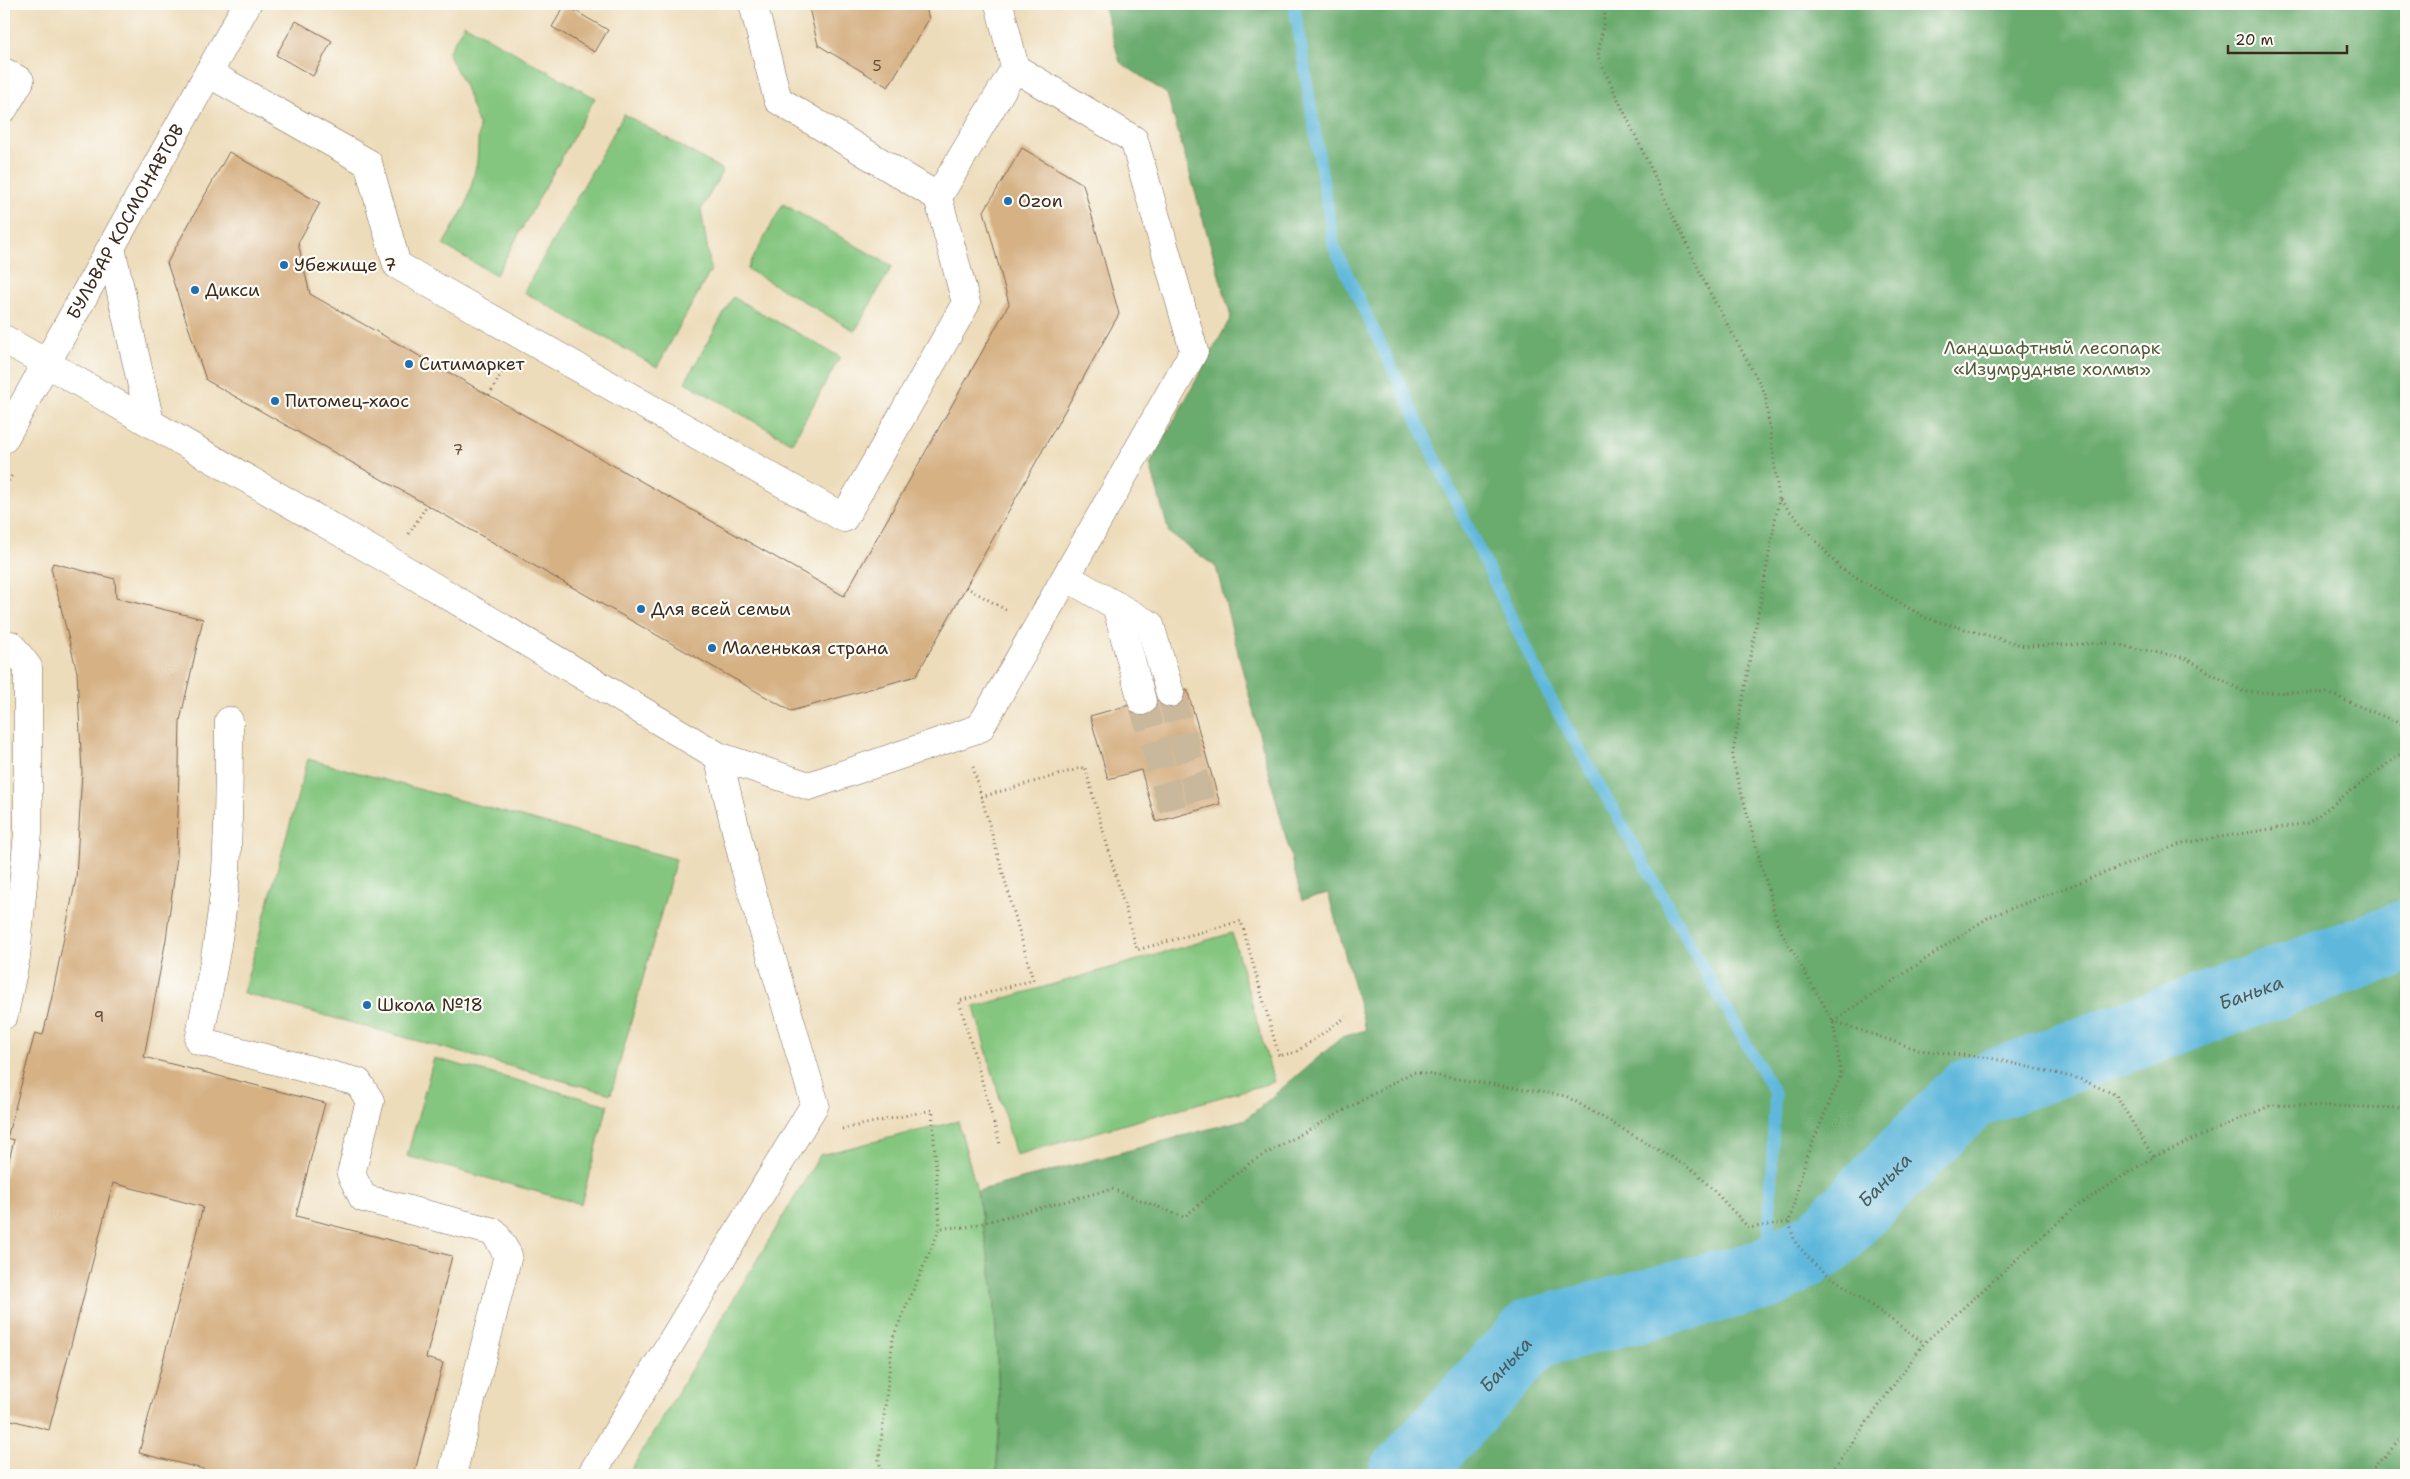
<svg xmlns="http://www.w3.org/2000/svg" width="2410" height="1479" font-family="'Shantell Sans',sans-serif">
  <style>
    .green { fill: #84c67f; stroke: #60784e }
    .forest { fill: #6bab6e; stroke: #536a46 }
    .lines { fill: none; stroke-linecap: round; stroke-linejoin: round }
    .stream { stroke: #5fb8dc; stroke-width: 12 }
    .river { stroke: #5fb8dc; stroke-width: 71 }
    .building { fill: #d6b184 }
    .minor-tunnel { stroke: #c9b89b; stroke-width: 28; stroke-dasharray: 28 14; stroke-linecap: butt }
    .minor-casing { stroke: #796855; stroke-width: 29 }
    .path { stroke: #796855; stroke-width: 3; stroke-dasharray: 1 4; stroke-linecap: butt }
    .minor { stroke: #fff; stroke-width: 28 }
    .poi-dot { fill: #1f6fb2; stroke: #fdfcf7; stroke-width: 2 }
    .labels { text-anchor: middle; dominant-baseline: central; stroke-width: 4.5; stroke-linejoin: round; paint-order: stroke }
    .number-label { font-size: 15px; fill: #624c38 }
    .poi-label { font-size: 18px; fill: #3b2a1e; stroke: #fdfcf7; text-anchor: start }
    .street-label { font-size: 18px; fill: #3b2a1e; stroke: #fdfcf7 }
    .park-label { font-size: 18px; fill: #51593b; stroke: #fdfcf7 }
    .water-label { font-size: 19px; font-style: italic; fill: #485c60; stroke: #fdfcf7 }
  </style>
  <rect width="100%" height="100%" fill="#fdfcf7"/>
  <filter id="ink" filterUnits="userSpaceOnUse"><feTurbulence type="fractalNoise" baseFrequency=".02" numOctaves="2"/><feDisplacementMap in="SourceGraphic" scale="10" xChannelSelector="R" yChannelSelector="G"/><feConvolveMatrix kernelMatrix="1 2 1 2 8 2 1 2 1" color-interpolation-filters="sRGB"/></filter>
  <filter id="wash" filterUnits="userSpaceOnUse"><feTurbulence type="fractalNoise" baseFrequency=".0096" numOctaves="4" result="noise"/><feDisplacementMap in="SourceGraphic" scale="20" xChannelSelector="R" yChannelSelector="G"/><feGaussianBlur stdDeviation="1.12" result="paint"/><feColorMatrix in="noise" values="0 0 0 0 0 0 0 0 0 0 0 0 0 0 0 0 0 1.4 0 .05"/><feComposite in="paint" operator="in"/></filter>
  <g filter="url(#wash)">
    <rect width="100%" height="100%" fill="#eddcba"/>
    <!-- green -->
    <path class="green" d="M464,24L595,98L496,275L443,245L467,203L477,162L479,126L465,87L448,53Z
      M624,114L723,170L701,210L711,270L657,367L524,292Z
      M783,204L892,266L855,331L747,269Z
      M733,297L840,357L792,443L685,382Z
      M308,759L676,859L611,1094L243,993Z
      M1232,933L1274,1082L1016,1155L974,1007Z
      M434,1058L608,1105L581,1204L407,1156Z
      M958,1121L977,1191L994,1290L1000,1421L996,1475H628L820,1155Z"/>
    <!-- forest -->
    <path class="forest" d="M1103,4H2406V1475H996L1000,1421L994,1290L977,1191L1246,1119L1342,1037L1366,1030L1328,893L1302,900L1216,567L1169,533L1150,464L1231,317L1167,94L1120,62Z"/>
    <g class="lines">
      <!-- stream -->
      <path class="stream" d="M1294,4L1334,247L1550,698L1775,1094L1767,1274"/>
      <!-- river -->
      <path class="river" id="s1" d="M1404,1475L1534,1333L1767,1274L1822,1243L1969,1094L2406,936"/>
    </g>
    <g id="blocks">
      <!-- building -->
      <path class="building" d="M808,4H925L929,19L888,87L818,45Z
        M565,5L608,30L595,52L552,27Z
        M296,21L332,41L313,76L276,55Z
        M1022,148L1083,184L1119,314L916,676L791,711L206,380L167,263L229,152L320,203L298,243L310,294L844,596L1009,304L984,211Z
        M53,563L115,579L116,598L203,619L180,721L177,857L166,939L144,1057L325,1103L296,1216L452,1256L426,1358L443,1363L414,1475H227L139,1453L203,1207L113,1183L49,1430L4,1418V1180L14,1140L7,1138L35,1033L43,1035L51,1001L76,879L82,772L77,672L51,568Z
        M1187,689L1220,804L1156,822L1141,770L1108,779L1090,716Z"/>
    </g>
  </g>
  <g filter="url(#ink)">
    <use href="#blocks" fill-opacity="0" stroke="#796855" stroke-width="1"/>
    <g class="lines">
      <!-- minor-tunnel -->
      <path class="minor-tunnel" d="M1170,693L1203,809
        M1142,701L1175,817"/>
      <!-- minor casing -->
      <g class="minor-casing">
        <g id="minor">
          <path d="M4,72L20,81L4,108"/>
          <path d="M208,73L368,163L397,265L844,518L966,303L938,197L778,100L753,4"/>
          <path d="M938,197L1015,68L999,4"/>
          <path d="M111,248L150,422"/>
          <path d="M4,339L392,562L718,756L809,786L980,728L1194,351L1134,140L1015,68"/>
          <path id="s2" d="M4,439L247,4"/>
          <path d="M1066,577L1150,625L1170,693"/>
          <path d="M1116,605L1142,701"/>
          <path d="M4,644L11,645L28,667V833L16,957L4,1015"/>
          <path d="M229,721C229,771 229,821 226,870C222,928 210,984 199,1041L358,1082L370,1101L351,1174L363,1198L494,1232L508,1255L452,1475"/>
          <path d="M591,1475L815,1104L745,868L718,756"/>
        </g>
      </g>
      <!-- path -->
      <path class="path" d="M1606,4L1598,57L1709,291L1765,393L1779,499L1732,758L1778,926L1833,1021L1841,1075L1806,1158L1789,1222L1795,1242L1816,1266L1924,1343
        M489,395L506,365
        M4,490L13,473
        M1780,500L1840,568L1926,618L2025,646L2109,643L2185,658L2244,692L2328,693L2406,726
        M409,534L427,505
        M966,587L1006,610
        M973,767L1033,980L959,1001L1000,1144
        M981,797L1085,767L1137,950L1241,921L1279,1056L1296,1052L1346,1017
        M1833,1021L1989,917L2183,843L2308,823L2406,750
        M1833,1021L1919,1050L1990,1058L2080,1079L2116,1095L2153,1157
        M842,1129L932,1110L940,1228
        M882,1475L879,1460L893,1337L940,1228L967,1227L1112,1189L1184,1217L1251,1162L1413,1072L1566,1096L1696,1172L1749,1228L1789,1222
        M1829,1475L1924,1343L2074,1208L2153,1157L2272,1105L2406,1108
        M2368,1475L2406,1433"/>
      <!-- minor -->
      <use href="#minor" class="minor"/>
    </g>
  </g>
  <!-- markers -->
  <g class="poi-dot">
    <circle cx="1008" cy="201" r="5"/>
    <circle cx="284" cy="265" r="5"/>
    <circle cx="195" cy="290" r="5"/>
    <circle cx="409" cy="364" r="5"/>
    <circle cx="275" cy="401" r="5"/>
    <circle cx="641" cy="609" r="5"/>
    <circle cx="712" cy="648" r="5"/>
    <circle cx="367" cy="1005" r="5"/>
  </g>
  <g class="labels">
    <!-- number labels -->
    <g class="number-label">
      <text x="877" y="66">5</text>
      <text x="458" y="450">7</text>
      <text x="99" y="1017">9</text>
    </g>
    <!-- poi labels -->
    <g class="poi-label">
      <text x="1018" y="201">Ozon</text>
      <text x="294" y="265">Убежище 7</text>
      <text x="205" y="290">Дикси</text>
      <text x="419" y="364">Ситимаркет</text>
      <text x="285" y="401">Питомец-хаос</text>
      <text x="651" y="609">Для всей семьи</text>
      <text x="722" y="648">Маленькая страна</text>
      <text x="377" y="1005">Школа №18</text>
    </g>
    <!-- street labels -->
    <g class="street-label">
      <text stroke="none"><textPath href="#s2" startOffset="249">БУЛЬВАР КОСМОНАВТОВ</textPath></text>
    </g>
    <!-- park labels -->
    <g class="park-label">
      <text x="2052" y="348">Ландшафтный лесопарк<tspan x="2052" dy="21">«Изумрудные холмы»</tspan></text>
    </g>
    <!-- water labels -->
    <g class="water-label">
      <text stroke="none"><textPath href="#s1" startOffset="1005">Банька</textPath></text>
      <text stroke="none"><textPath href="#s1" startOffset="585">Банька</textPath></text>
      <text stroke="none"><textPath href="#s1" startOffset="150">Банька</textPath></text>
    </g>
  </g>
  <!-- margin -->
  <rect width="2410" height="1479" fill="none" stroke="#fdfcf7" stroke-width="20"/>
  <!-- scale -->
  <path d="M2228 45v8h119v-8" fill="none" stroke="#3b2a1e" stroke-width="2.5"/>
  <text x="2235" y="45" font-size="15" fill="#3b2a1e" stroke="#fdfcf7" stroke-width="4" paint-order="stroke">20 m</text>
</svg>
